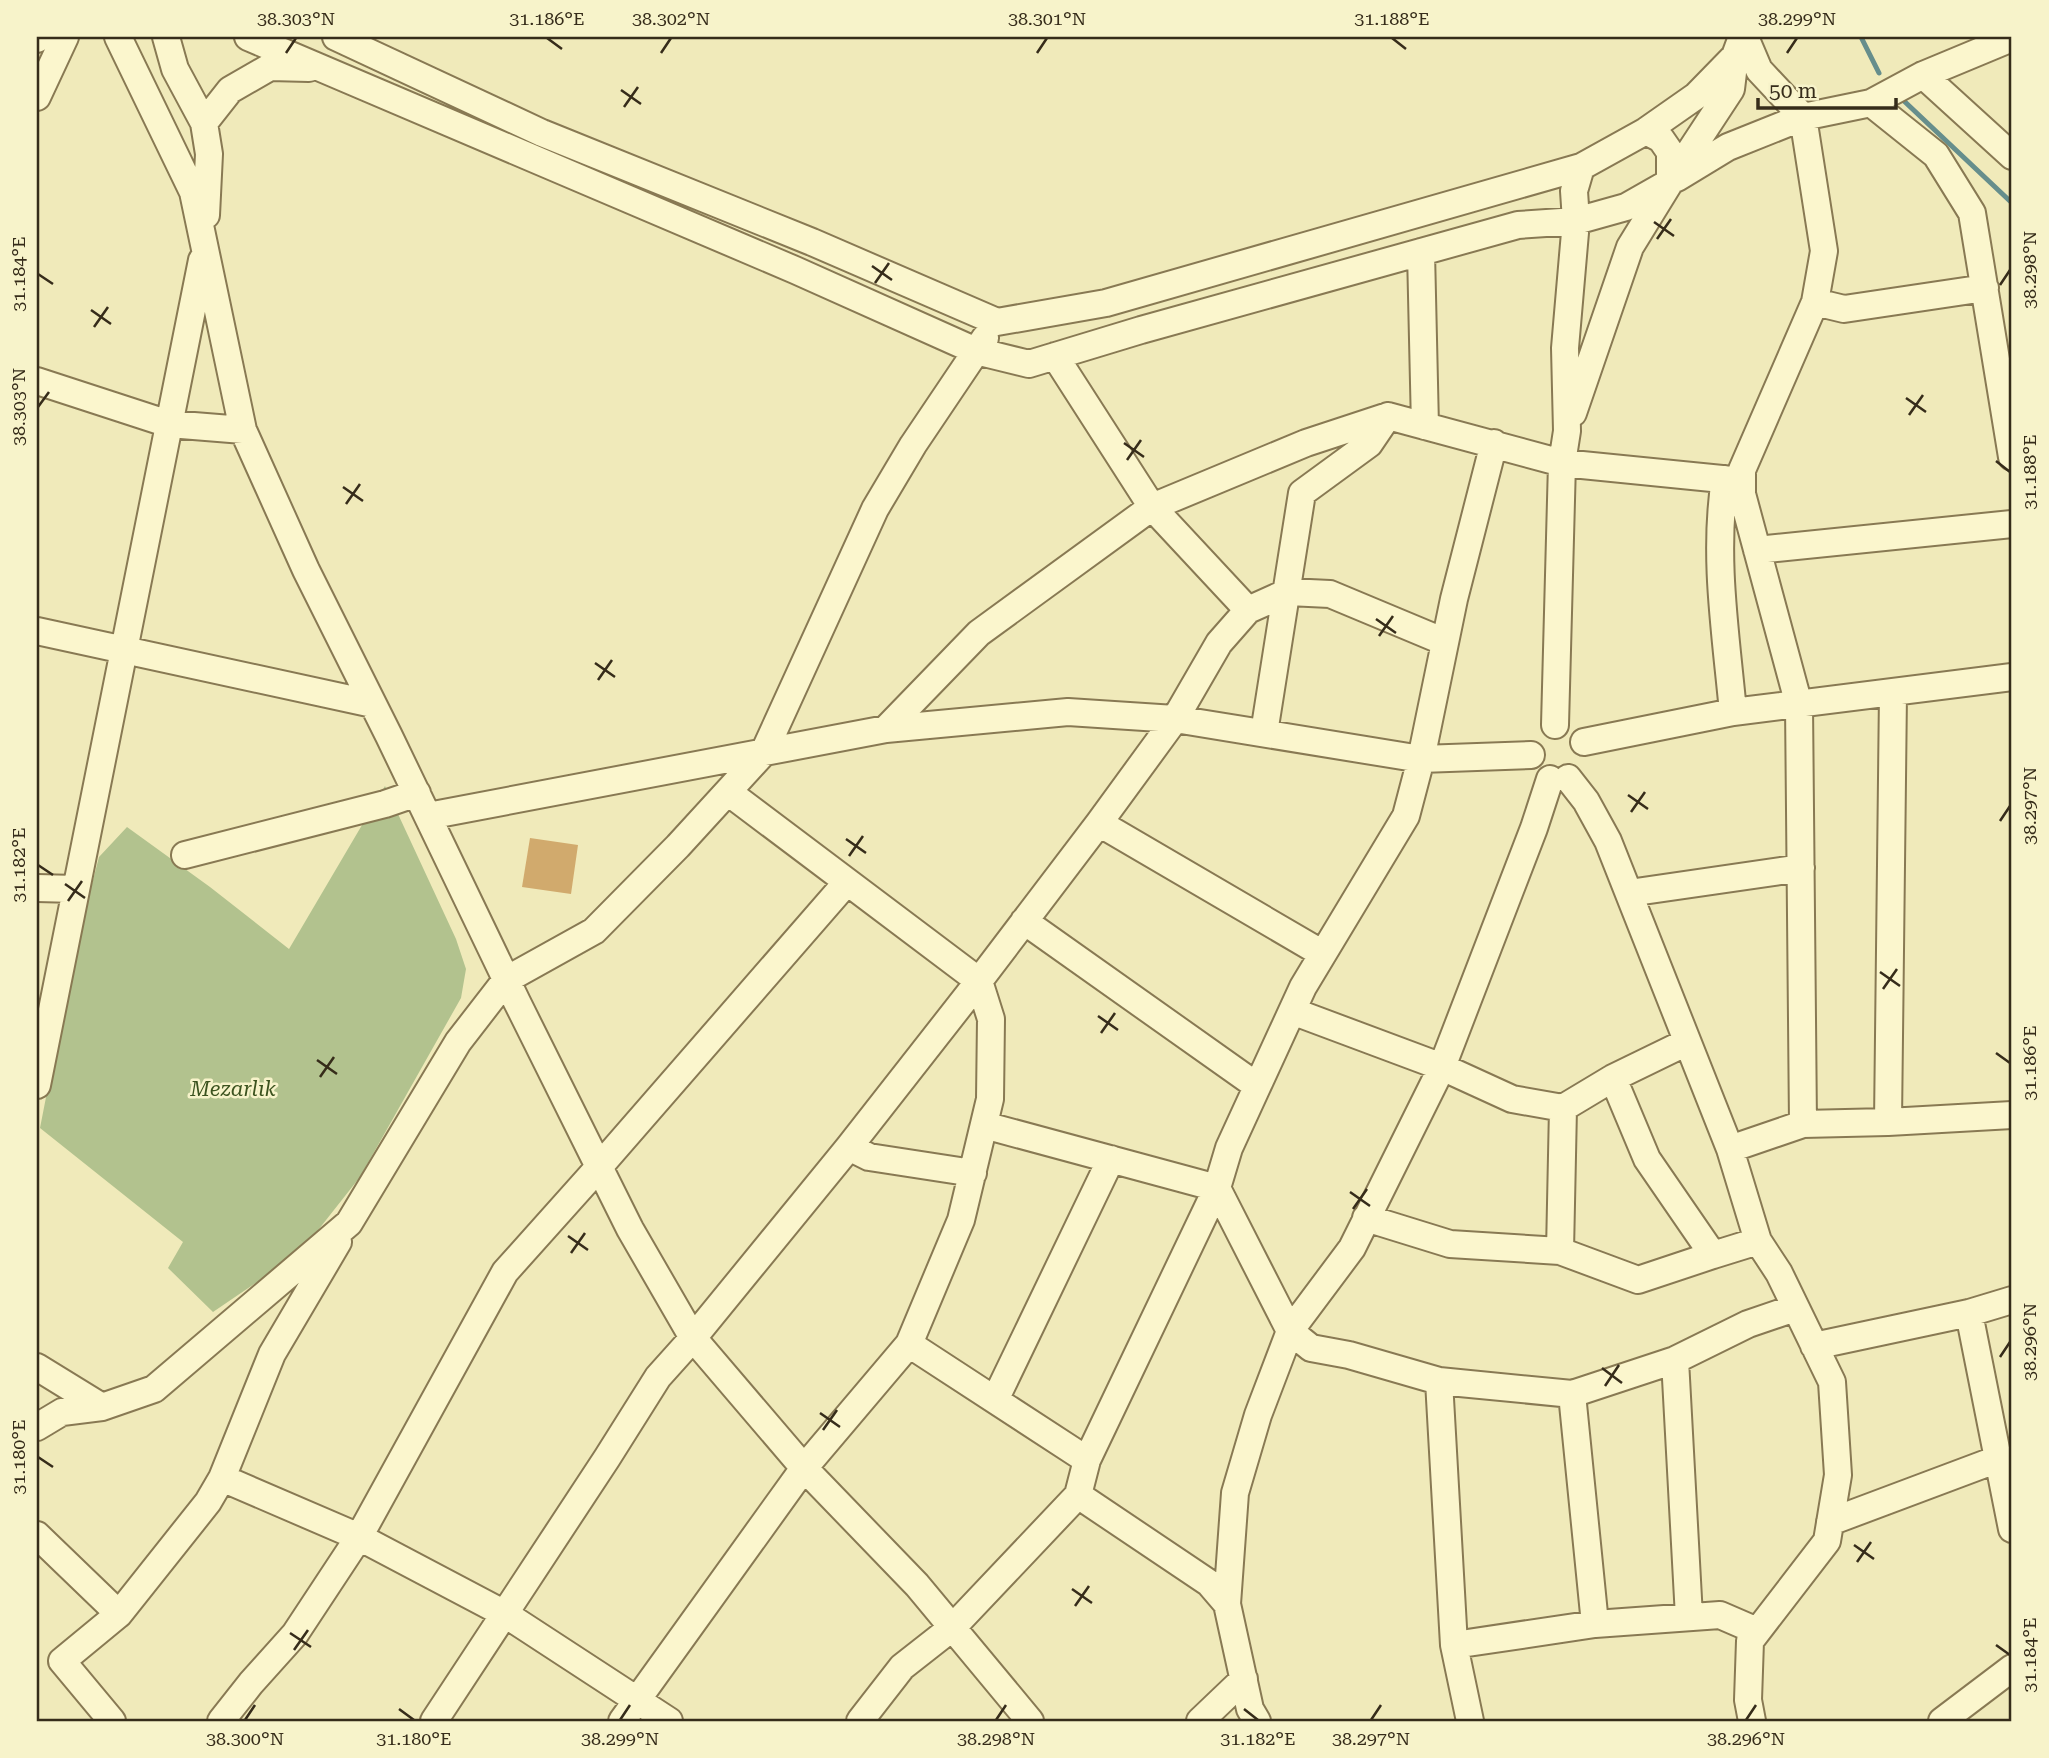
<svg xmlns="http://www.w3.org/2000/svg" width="2049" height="1758" font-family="'Roboto Serif',serif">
<rect width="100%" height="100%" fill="#f0eaba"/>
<path fill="#b2c28e" d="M 385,786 L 456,939 L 466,969 L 461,998 L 360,1177 L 300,1253 L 213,1312 L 168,1268 L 183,1242 L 40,1128 L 75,949 L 99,857 L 127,827 L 210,887 L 289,949 Z"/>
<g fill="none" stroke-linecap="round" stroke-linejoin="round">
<path stroke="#668e8c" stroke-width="5" d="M 1861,37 L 1879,73
M 1904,101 L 2012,203"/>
</g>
<path fill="#d1aa6d" d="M 530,838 L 578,845 L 571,894 L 522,887 Z"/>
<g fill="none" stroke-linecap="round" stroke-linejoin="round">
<g stroke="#887953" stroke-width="30">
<path id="minor" d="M 118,37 L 193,192 L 243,430 L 306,570 L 389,736 L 517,1002 L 630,1229 L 693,1338 L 804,1468 L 917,1585 L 1030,1721
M 166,37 L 175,69 L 204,123 L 209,154 L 206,215
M 248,37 L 795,270 L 976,351 L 1029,364 L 1141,330 L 1518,225 L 1576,221 L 1626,207 L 1670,182 L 1731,89 L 1735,56 L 1742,37
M 336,37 L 542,133 L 812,242 L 997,322 L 1106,303 L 1581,167 L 1646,131 L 1696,96 L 1735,56
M 1745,37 L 1759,70 L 1803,117 L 1824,251 L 1815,302 L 1742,470 L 1742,494 L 1799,705 L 1803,1124
M 37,39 L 38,37
M 1923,75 L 2012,156
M 37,97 L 65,37
M 1871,103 L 1936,155 L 1972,213 L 2012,457
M 204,123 L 230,90 L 270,67 L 309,68
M 1677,178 L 1728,147 L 1803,117 L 1871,103 L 1923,75 L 2012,38
M 1421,252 L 1425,426
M 1815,302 L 1844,309 L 1985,288
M 1055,356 L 1152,507 L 1248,610
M 37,381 L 169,424 L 243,430
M 1573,413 L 1630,247 L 1670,182 L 1670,152 L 1661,139 L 1646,131
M 1725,479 C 1713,557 1726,635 1733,712
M 1757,550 L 2012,524
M 37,631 L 373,704
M 1555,725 L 1562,463 L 1567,431 L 1565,348 L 1576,221 L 1574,191 L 1581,167
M 886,729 L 979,633 L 1152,507 L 1306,443 L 1388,416 L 1562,463 L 1742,481
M 1264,733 L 1302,493 L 1369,444 L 1388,416
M 1584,742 L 1733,712 L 2012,677
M 1568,778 L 1586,801 L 1608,841 L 1730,1149 L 1758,1241 L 1779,1273 L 1832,1382 L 1838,1475 L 1827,1541 L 1750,1641 L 1748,1700 L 1752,1721
M 428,816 L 886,729 L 1068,712 L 1175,719 L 1421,759 L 1531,755
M 1099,823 L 1323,954
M 185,855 L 385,804 L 417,793
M 37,888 L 76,889
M 1629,893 L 1801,868
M 1024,921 L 1257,1086
M 1292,1011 L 1442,1067 L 1512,1099 L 1563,1108 L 1613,1078 L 1687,1042
M 1613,1078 L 1647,1159 L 1713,1255 L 1758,1241
M 37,1085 L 202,260
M 1888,1122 L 1893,693
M 984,1125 L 1217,1188 L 1290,1331 L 1311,1348 L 1349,1355 L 1439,1381 L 1572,1394 L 1675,1360 L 1748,1324 L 1795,1308
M 849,1147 L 869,1157 L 973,1173
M 1730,1149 L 1803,1124 L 1888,1122 L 2012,1115
M 1366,1218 L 1450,1244 L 1560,1251 L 1638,1280 L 1713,1255
M 1560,1251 L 1563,1108
M 1969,1313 L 2012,1529
M 909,1344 L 1087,1460
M 1814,1346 L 1969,1313 L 2012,1300
M 1675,1360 L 1689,1617
M 37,1367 L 102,1407
M 1439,1381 L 1454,1645 L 1470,1721
M 1572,1394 L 1595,1624
M 995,1400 L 1111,1159
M 37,1427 L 62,1412 L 102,1407 L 154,1389 L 349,1223 L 458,1042 L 506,980 L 594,931 L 678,846 L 764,752 L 875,509 L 913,445 L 985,338
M 222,1478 L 359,1537 L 505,1614 L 669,1721
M 1078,1495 L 1209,1583 L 1227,1604
M 1830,1522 L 1998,1459
M 37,1535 L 119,1614
M 1454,1645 L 1595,1624 L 1720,1615 L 1757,1631
M 112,1721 L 62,1661 L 119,1614 L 208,1502 L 222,1478 L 272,1354 L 338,1242
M 221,1721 L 251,1683 L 295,1634 L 359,1537 L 505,1272 L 599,1167 L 847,882
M 434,1721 L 607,1458 L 658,1377 L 693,1338 L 849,1147 L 979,981 L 1099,823 L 1175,719 L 1219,643 L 1248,610 L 1288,592 L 1330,594 L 1445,642
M 622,1721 L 804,1468 L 909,1344 L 961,1220 L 990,1099 L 991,1019 L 979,981 L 728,792
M 860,1721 L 902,1667 L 953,1627 L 1078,1495 L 1087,1460 L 1217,1188 L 1229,1148 L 1303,987 L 1406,816 L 1421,759 L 1454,599 L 1494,443
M 1200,1721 L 1244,1679
M 1257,1721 L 1250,1709 L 1227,1604 L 1235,1493 L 1258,1415 L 1290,1331 L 1352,1248 L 1442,1067 L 1534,828 L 1550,779
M 1942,1721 L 2012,1668"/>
</g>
<use href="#minor" stroke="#fbf6cd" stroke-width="26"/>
</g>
<path fill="none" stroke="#362c1a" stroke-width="2.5" d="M 547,38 L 562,49M 1392,38 L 1406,49M 286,53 L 296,38M 661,53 L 671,38M 1037,53 L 1047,38M 1787,53 L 1797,38M 621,90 L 641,104M 624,107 L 638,87M 1654,222 L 1674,236M 1657,239 L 1671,219M 872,266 L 892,280M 38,274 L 53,284M 875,283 L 889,263M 2000,285 L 2010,270M 91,310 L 111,324M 94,327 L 108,307M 1906,398 L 1926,412M 38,407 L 49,392M 1909,415 L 1923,395M 1124,443 L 1144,457M 1127,460 L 1141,440M 1996,461 L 2010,472M 343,487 L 363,501M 346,504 L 360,484M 1376,619 L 1396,633M 1379,636 L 1393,616M 595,663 L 615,677M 598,680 L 612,660M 1628,795 L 1648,809M 1631,812 L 1645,792M 2000,821 L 2010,806M 846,839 L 866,853M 849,856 L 863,836M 38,865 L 53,875M 65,884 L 85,898M 68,901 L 82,881M 1880,972 L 1900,986M 1883,989 L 1897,969M 1098,1016 L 1118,1030M 1101,1033 L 1115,1013M 1996,1053 L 2010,1063M 317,1060 L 337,1074M 320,1077 L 334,1057M 1350,1192 L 1370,1206M 1353,1209 L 1367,1189M 568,1236 L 588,1250M 571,1253 L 585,1233M 2000,1357 L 2010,1342M 1602,1368 L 1622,1383M 1605,1386 L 1619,1365M 820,1413 L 840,1427M 823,1430 L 837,1410M 38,1457 L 53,1467M 1854,1545 L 1874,1559M 1857,1562 L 1871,1542M 1072,1589 L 1092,1603M 1075,1606 L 1089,1586M 290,1633 L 311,1647M 1996,1645 L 2010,1655M 294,1650 L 308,1630M 399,1709 L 414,1720M 1244,1709 L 1258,1720M 245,1720 L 255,1705M 620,1720 L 630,1705M 996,1720 L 1006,1705M 1371,1720 L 1381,1705M 1746,1720 L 1756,1705"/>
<g text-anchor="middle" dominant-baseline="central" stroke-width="5" stroke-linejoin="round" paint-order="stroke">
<g font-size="21" font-style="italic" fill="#3c531f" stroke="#f7f3ca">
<text x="233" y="1089">Mezarlık</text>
</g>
</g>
<rect width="2049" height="1758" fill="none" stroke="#f7f3ca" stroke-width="77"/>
<path d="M1758 98v10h138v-10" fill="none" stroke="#362c1a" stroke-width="3.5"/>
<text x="1769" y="98" font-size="21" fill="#362c1a" stroke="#f7f3ca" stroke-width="5" paint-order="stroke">50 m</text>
<rect x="38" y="38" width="1972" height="1682" fill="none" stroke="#362c1a" stroke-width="2.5"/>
<g font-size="18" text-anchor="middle" fill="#362c1a">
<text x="296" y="25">38.303°N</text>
<text x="547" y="25">31.186°E</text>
<text x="671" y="25">38.302°N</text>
<text x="1047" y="25">38.301°N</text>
<text x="1392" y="25">31.188°E</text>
<text x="1797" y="25">38.299°N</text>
<text transform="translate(2030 270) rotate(-90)" y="6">38.298°N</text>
<text transform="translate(19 274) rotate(-90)" y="6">31.184°E</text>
<text transform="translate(19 407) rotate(-90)" y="6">38.303°N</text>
<text transform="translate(2030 472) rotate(-90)" y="6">31.188°E</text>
<text transform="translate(2030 806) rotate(-90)" y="6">38.297°N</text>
<text transform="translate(19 865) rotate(-90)" y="6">31.182°E</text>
<text transform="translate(2030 1063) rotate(-90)" y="6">31.186°E</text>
<text transform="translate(2030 1342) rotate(-90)" y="6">38.296°N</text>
<text transform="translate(19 1457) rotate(-90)" y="6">31.180°E</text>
<text transform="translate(2030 1655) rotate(-90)" y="6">31.184°E</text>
<text x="245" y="1745">38.300°N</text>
<text x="414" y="1745">31.180°E</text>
<text x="620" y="1745">38.299°N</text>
<text x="996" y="1745">38.298°N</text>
<text x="1258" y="1745">31.182°E</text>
<text x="1371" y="1745">38.297°N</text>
<text x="1746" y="1745">38.296°N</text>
</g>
</svg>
